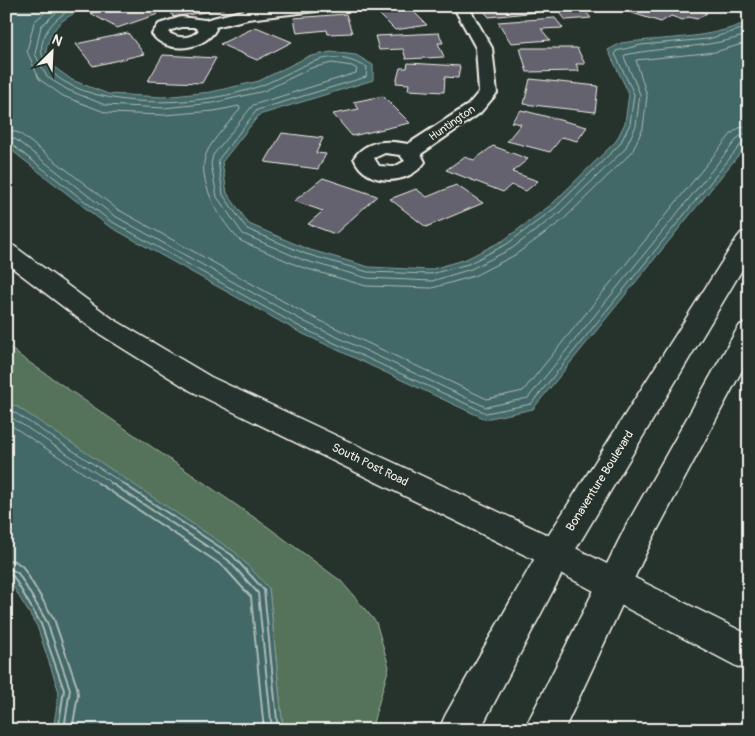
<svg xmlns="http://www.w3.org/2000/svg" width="755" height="736" font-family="Pangolin,sans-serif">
<rect width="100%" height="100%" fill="#26332d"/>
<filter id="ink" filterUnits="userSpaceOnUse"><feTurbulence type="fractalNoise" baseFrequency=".02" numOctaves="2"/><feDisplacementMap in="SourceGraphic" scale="10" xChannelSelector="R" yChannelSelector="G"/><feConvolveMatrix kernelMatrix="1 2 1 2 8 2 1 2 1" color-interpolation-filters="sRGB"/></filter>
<g filter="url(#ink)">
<path fill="#55735a" stroke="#a4b2a1" d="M 6,344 L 20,356 L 268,527 L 341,581 L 376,622 L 389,667 L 371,730 L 283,730 L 269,588 L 19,408 L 6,401 Z"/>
<path fill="#436867" stroke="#8a9f9b" d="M 6,6 L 90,6 C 65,17 53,23 46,50 L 54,67 L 72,80 L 108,94 L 163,97 L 211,92 L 259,81 L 307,57 L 331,52 L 356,55 L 373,65 L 373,80 L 259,115 L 222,162 L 227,193 L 249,224 L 307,249 L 369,267 L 429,270 L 466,259 L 504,240 L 552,204 L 616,141 L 625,123 L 629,94 L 608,50 L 621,43 C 664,37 709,40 749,21 L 749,142 L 533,409 L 485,419 L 299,332 L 107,225 L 6,146 Z
M 6,401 L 19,408 L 235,552 L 269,588 L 283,730 L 53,730 L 59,692 L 37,626 L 6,575 Z"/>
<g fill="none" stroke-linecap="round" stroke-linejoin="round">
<path stroke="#adbab4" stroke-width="1" d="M 52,6 L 34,22 L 27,51 L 39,79 L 63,96 L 107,113 L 164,115 L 214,111 L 239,106 L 240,109 C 230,122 214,137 207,152 C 194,177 221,224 241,241 L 301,267 L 366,286 L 432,288 L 474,276 L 515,255 L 563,220 L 632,152 L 643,128 L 647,96 L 636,60 L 715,52 L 749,42
M 64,6 L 41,26 L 35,54 L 47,77 L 68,90 L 105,105 L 163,108 L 213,103 L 264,91 L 311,68 L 332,63 L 352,66 L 357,69 L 356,73 L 253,105 L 213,155 L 211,164 L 217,197 L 243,234 L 303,260 L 367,278 L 432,281 L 471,269 L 511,249 L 559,213 L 625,149 L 636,126 L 640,94 L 624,57 L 625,55 C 666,46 709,49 749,34
M 77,6 C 61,14 46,25 42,44 C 39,60 51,73 63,81 C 112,111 208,105 260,86 C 282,78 301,64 323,59 C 339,55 353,61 367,67 L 366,77 L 257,110 L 218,160 L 223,195 L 247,229 L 306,254 L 368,272 L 431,274 L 468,264 L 507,244 L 555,208 L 620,144 L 630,124 L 634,94 L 615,54 L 616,51 L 641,45 L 708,39 L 749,27
M 6,129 L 19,133 L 117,209 L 308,315 L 487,399 L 523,391 L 732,133 L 739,128 L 749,126
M 6,137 L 15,139 L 113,215 L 305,322 L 486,407 L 528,398 L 738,138 L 743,134 L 749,133
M 6,143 L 11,144 L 109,220 L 302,328 L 486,413 L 531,404 L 743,142 L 749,140
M 6,407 L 124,484
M 6,414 L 113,484
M 6,422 L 100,484"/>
<path stroke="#adbab4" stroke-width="2" d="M 98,483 L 223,566 L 251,597 L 264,730
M 111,483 L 228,560 L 258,593 L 272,730
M 122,483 L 232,555 L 264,590 L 278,730
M 6,560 L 15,561 L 23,567 L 54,619 L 77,687 L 78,695 L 72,730
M 6,567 L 18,573 L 47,622 L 70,689 L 64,730
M 6,574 L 13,576 L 41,624 L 64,690 L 58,730"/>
</g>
<path fill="#64626e" stroke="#f4f1e8" d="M 112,6 L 142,6 L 158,14 L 117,28 L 90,13 Z
M 169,6 L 223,6 L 224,9 L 173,17 Z
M 408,6 L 427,25 L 395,30 L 376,11 Z
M 486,6 L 542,6 L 547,11 L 489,17 L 482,9 L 488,8 Z
M 554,6 L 605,6 L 609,10 L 586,12 L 591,18 L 566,20 Z
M 639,6 L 684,6 L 707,13 L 697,19 L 688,17 L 683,20 L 671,16 L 661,22 L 629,12 Z
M 346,14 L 352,33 L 328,34 L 327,30 L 297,33 L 294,18 Z
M 555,18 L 563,28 L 541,29 L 550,40 L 511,43 L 498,22 Z
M 256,27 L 292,42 L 257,60 L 220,44 Z
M 128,33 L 144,54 L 93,66 L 76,44 Z
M 439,33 L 443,43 L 438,43 L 444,57 L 406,59 L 403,49 L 379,50 L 375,36 Z
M 520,48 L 577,48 L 585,64 L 576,64 L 579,71 L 527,72 Z
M 163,55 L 216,58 L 202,83 L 148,81 Z
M 408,63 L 460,66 L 458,78 L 445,77 L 444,92 L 408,90 L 409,84 L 396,83 L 400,68 L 407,68 Z
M 530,79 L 598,86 L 595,112 L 524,104 Z
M 383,96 L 410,123 L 352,136 L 333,114 L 359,109 L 353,102 Z
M 521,110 L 587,127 L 577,141 L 562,137 L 550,152 L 507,141 L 521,124 L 511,122 Z
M 282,133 L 323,138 L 316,153 L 326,154 L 318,169 L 265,162 Z
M 493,146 L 528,159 L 512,172 L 538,181 L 526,191 L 511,185 L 503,192 L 446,170 L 464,157 L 474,160 Z
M 323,178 L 377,196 L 335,234 L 308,224 L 323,211 L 294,201 Z
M 456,185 L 483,203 L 426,227 L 390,199 L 416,189 L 427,197 Z"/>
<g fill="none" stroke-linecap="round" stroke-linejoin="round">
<g stroke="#f4f1e8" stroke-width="4">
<path id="minor" d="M 275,6 L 323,6 L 321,9 L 316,11 L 248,19 L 215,27 L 216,29 C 205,50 166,55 152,34 L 159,24 L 181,17 L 205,20 L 248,9 ZM 182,27 L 194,27 L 199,30 C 191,39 179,39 169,33 L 171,30 Z
M 453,6 L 468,6 L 492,48 L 497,93 L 480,113 L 421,154 L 425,162 C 409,186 365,187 354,158 C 366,139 389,140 408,144 L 468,105 L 479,92 L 476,48 ZM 385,153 L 400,155 L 405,161 L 394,167 L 379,166 L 374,158 Z"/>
</g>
<g stroke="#f4f1e8" stroke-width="3">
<path id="tertiary" d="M 6,244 L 14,246 L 113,319 L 211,377 L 567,544 L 749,635 L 749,671 L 736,666 L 543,564 L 191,391 L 95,331 L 6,263 Z"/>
</g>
<g stroke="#f4f1e8" stroke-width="3">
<path id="secondary" d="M 749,231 L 749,258 L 567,564 L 480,730 L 439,730 L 445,716 L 543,544 L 737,238 L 741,233 Z
M 749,322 L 749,357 L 652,540 L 564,730 L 524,730 L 626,526 L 736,331 L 740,325 Z"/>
</g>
<use href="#minor" fill="#26332d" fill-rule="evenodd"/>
<use href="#tertiary" fill="#26332d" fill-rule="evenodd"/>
<use href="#secondary" fill="#26332d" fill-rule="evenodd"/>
</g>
</g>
<g text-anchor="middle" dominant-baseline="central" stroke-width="4" stroke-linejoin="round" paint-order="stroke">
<g font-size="11" fill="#f4f1e8" stroke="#26332d">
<text transform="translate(452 123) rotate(-35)">Huntington</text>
</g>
<g font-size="12" fill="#f4f1e8" stroke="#26332d">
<text transform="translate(370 465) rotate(26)">South Post Road</text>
<text transform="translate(600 481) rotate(-58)">Bonaventure Boulevard</text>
</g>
</g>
<rect width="755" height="736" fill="none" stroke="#26332d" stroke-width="25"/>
<rect x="12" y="12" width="730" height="711" fill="none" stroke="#f4f1e8" stroke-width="2" filter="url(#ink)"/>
<g transform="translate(52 52) rotate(24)" stroke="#26332d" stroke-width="4" paint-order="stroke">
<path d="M0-4L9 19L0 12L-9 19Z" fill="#f4f1e8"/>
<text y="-8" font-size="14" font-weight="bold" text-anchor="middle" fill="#f4f1e8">N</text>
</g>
</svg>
